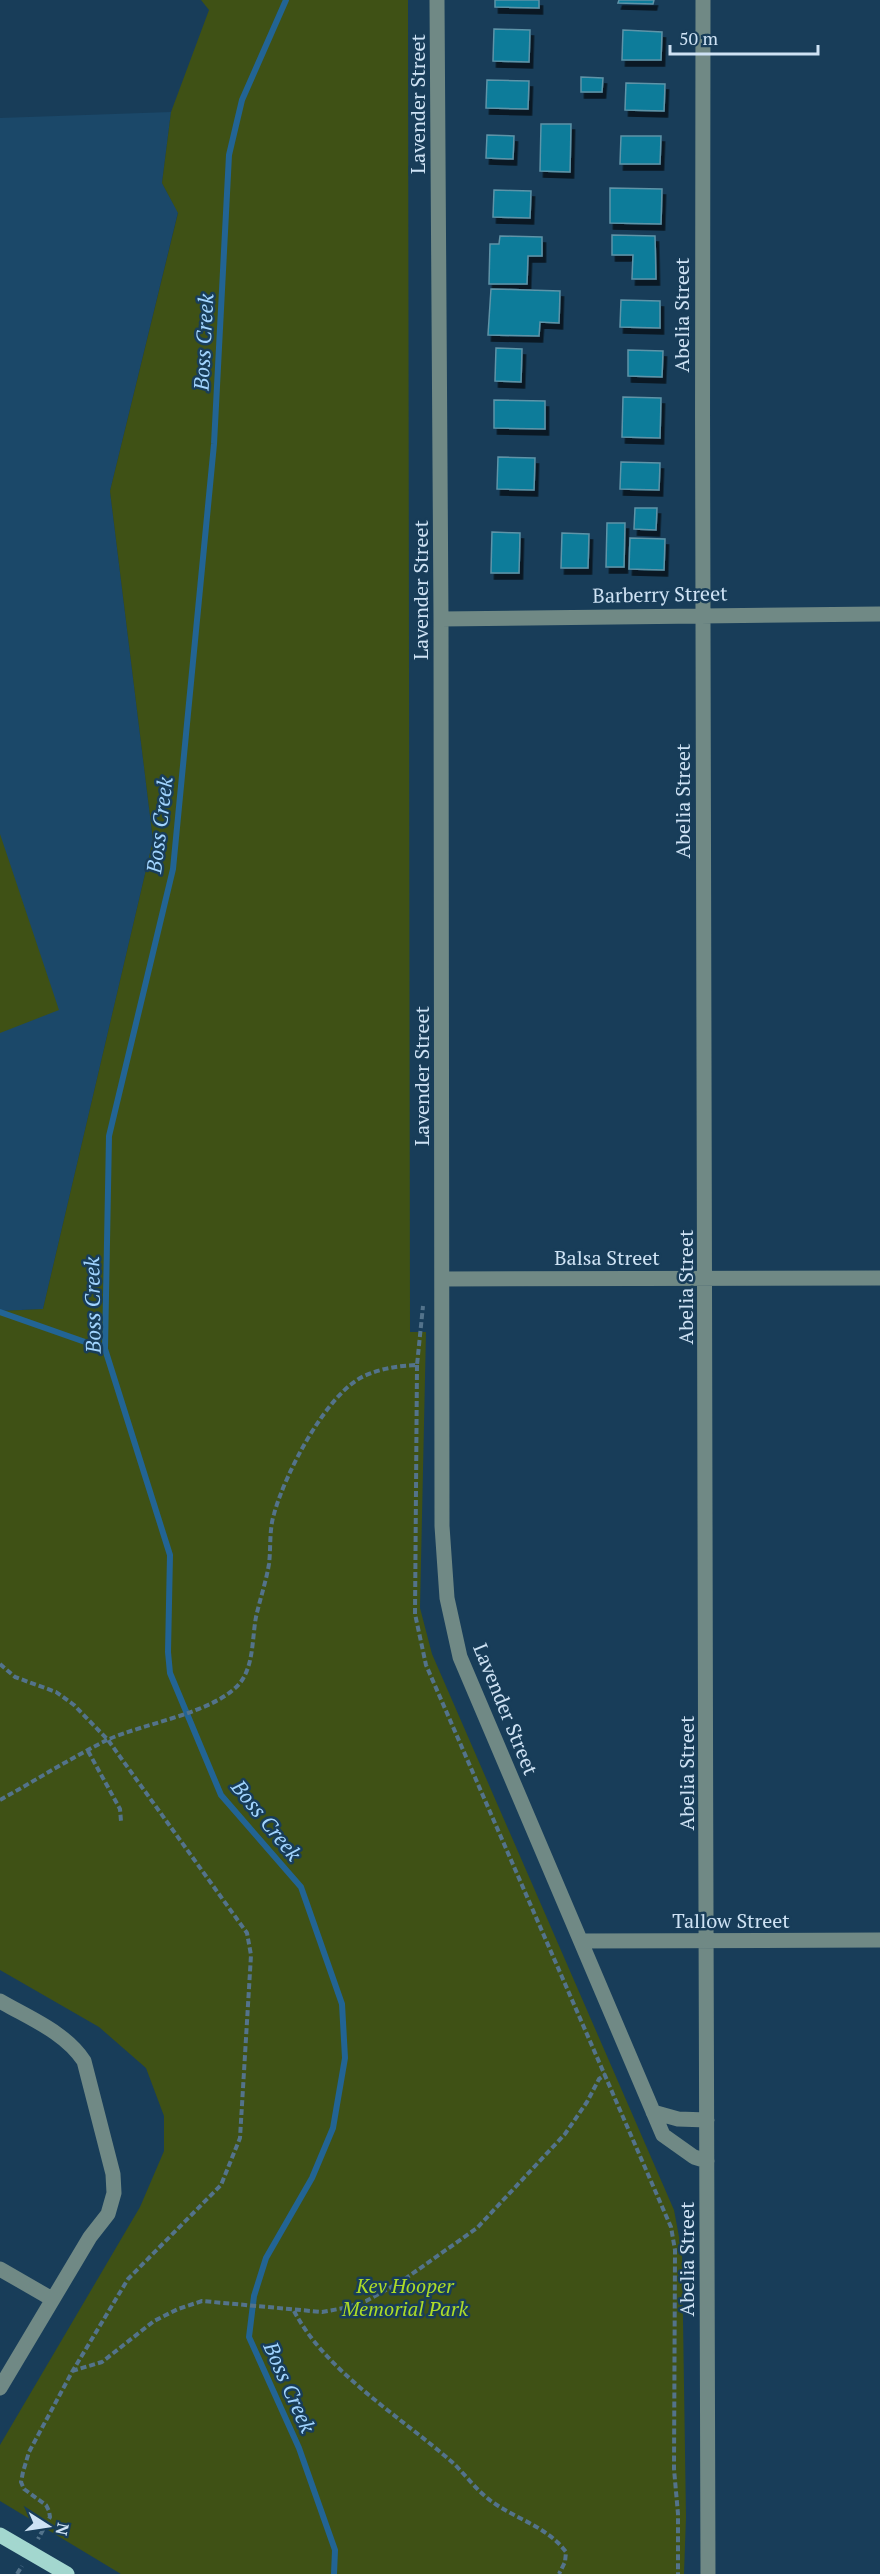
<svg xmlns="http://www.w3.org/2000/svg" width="880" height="2574" font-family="'PT Serif',serif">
<defs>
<filter id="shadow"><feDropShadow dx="3.5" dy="6" stdDeviation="0" flood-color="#0009"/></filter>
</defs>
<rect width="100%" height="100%" fill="#183d59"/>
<path fill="#1b4869" d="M 171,112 L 162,183 L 178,212 L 110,491 L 153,840 L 43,1309 L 0,1311 L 0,118 Z"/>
<path fill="#3f5115" d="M 201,0 L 408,0 L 410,1332 L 426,1332 L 420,1608 L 432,1654 L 674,2210 L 682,2253 L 686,2517 L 684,2574 L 121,2574 L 0,2501 L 0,2445 L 140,2207 L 164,2151 L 164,2116 L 146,2068 L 99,2027 L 0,1970 L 0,1311 L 43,1309 L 153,840 L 110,491 L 178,213 L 162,183 L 171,112 L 209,10 Z
M 0,834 L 59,1010 L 0,1033 Z"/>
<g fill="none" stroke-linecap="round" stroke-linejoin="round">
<path stroke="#226494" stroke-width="6" d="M 286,0 L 242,100 L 229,155 L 214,444 L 173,869 L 109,1136 L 105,1349 L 170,1555 L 168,1652 L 170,1673 L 221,1795 L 301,1887 L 342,2004 L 345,2058 L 333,2128 L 312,2178 L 266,2258 L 254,2296 L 249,2337 L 299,2448 L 335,2550 L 334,2574
M 0,1312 L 105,1349"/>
</g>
<path fill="#087b9a" stroke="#5e94a8" stroke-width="1.5" filter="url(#shadow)" d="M 495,0 L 539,0 L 539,8 L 495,7 Z
M 619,0 L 654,0 L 653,4 L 618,3 Z
M 494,29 L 530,30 L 529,62 L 493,61 Z
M 623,30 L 662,32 L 661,60 L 622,60 Z
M 581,77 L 603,78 L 602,92 L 581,92 Z
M 487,80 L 529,81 L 528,109 L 486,108 Z
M 626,83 L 665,84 L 664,111 L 625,110 Z
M 541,124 L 571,124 L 570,172 L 540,171 Z
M 487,135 L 514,136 L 513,159 L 486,158 Z
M 621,136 L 661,136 L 660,164 L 620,164 Z
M 610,188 L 662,189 L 661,224 L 610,223 Z
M 494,190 L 531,191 L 530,218 L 493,217 Z
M 612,235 L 655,236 L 656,279 L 632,279 L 633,255 L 612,255 Z
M 500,236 L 542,237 L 542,256 L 528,256 L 527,284 L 489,284 L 490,244 L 499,244 Z
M 491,289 L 560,291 L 559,323 L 540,322 L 539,336 L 488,335 Z
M 621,300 L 660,301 L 660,328 L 620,327 Z
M 496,348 L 522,349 L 521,382 L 495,381 Z
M 628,350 L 663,351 L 662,377 L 628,376 Z
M 623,397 L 661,398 L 660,438 L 622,437 Z
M 494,400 L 545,401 L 545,429 L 494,428 Z
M 498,457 L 535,458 L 534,490 L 497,489 Z
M 621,462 L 660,463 L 659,490 L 620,489 Z
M 635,508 L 657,508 L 656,530 L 634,529 Z
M 607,523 L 625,523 L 624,567 L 606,567 Z
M 492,532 L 520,533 L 519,573 L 491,573 Z
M 562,533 L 589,534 L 588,568 L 561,568 Z
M 630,538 L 665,539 L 664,570 L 629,569 Z"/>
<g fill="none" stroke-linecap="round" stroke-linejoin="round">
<path stroke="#53738b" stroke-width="4" stroke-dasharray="6 3" stroke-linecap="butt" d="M 417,1365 L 415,1614 L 426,1665 L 671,2227 L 675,2250 L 674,2469 L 678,2514 L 678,2574
M 0,1664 L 15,1677 L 56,1692 L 74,1705 L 108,1740 L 247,1933 L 251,1955 L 240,2138 L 221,2185 L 128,2279 L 72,2372 L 29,2452 L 23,2472 L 21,2482 L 24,2489 L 46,2505 L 49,2511 L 50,2517 L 38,2539
M 88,1751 L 120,1809 L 121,1821
M 0,1800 C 36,1780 71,1758 107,1740 C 144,1723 215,1713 240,1683 C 254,1665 252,1638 256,1617 C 260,1599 266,1582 269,1564 C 271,1548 269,1530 274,1514 C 285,1474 326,1394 364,1376 C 382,1368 398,1366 417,1365 L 423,1306
M 294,2311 C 326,2372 401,2417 452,2462 C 465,2474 476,2490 491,2501 C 515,2519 547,2526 566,2552 L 565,2562 L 559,2574
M 72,2371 L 102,2362 L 154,2321 L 178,2309 L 202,2301 L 322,2312 L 344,2308 L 366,2301 L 402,2281 L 477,2228 L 565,2134 L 587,2102 L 599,2079 L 606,2074
M 17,2574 L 22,2566"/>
<path stroke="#708985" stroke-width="15" d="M 437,0 L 441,619 L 442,1526 L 447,1598 L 460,1657 L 663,2135 L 694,2157 L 707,2161
M 703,0 C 701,858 706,1716 708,2574
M 441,619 L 880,614
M 443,1279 L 880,1278
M 581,1941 L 880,1940
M 0,2001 C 29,2018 65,2032 84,2061 L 113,2174 L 114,2193 L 108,2214 L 90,2237 L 0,2388
M 653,2112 L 678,2119 L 707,2120
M 0,2269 L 52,2299"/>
<path stroke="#a3d7cf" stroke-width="15" d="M 0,2535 L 67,2574"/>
</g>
<g text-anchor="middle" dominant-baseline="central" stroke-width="5" stroke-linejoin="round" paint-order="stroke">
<g font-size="20" fill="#cee2f4" stroke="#183d59">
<text transform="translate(417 104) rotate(-90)">Lavender Street</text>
<text transform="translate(681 315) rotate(-90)">Abelia Street</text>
<text transform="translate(420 590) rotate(-90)">Lavender Street</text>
<text transform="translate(660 594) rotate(-1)">Barberry Street</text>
<text transform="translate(682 801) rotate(-90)">Abelia Street</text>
<text transform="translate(421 1076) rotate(-90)">Lavender Street</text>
<text x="607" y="1257">Balsa Street</text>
<text transform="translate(685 1287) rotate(-90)">Abelia Street</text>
<text transform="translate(506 1709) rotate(68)">Lavender Street</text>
<text transform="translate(686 1773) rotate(-90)">Abelia Street</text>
<text x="731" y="1920">Tallow Street</text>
<text transform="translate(686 2259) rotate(-90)">Abelia Street</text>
</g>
<g font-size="20" font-style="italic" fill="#aedc27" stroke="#183d59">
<text x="405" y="2285">Kev Hooper<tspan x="405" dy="23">Memorial Park</tspan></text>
</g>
<g font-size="21" font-style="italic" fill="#a1d4fe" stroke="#183d59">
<text transform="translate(203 342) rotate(-87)">Boss Creek</text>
<text transform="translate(159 825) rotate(-83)">Boss Creek</text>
<text transform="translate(92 1305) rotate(-91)">Boss Creek</text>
<text transform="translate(267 1820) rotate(51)">Boss Creek</text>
<text transform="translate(290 2387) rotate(66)">Boss Creek</text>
</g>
</g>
<g transform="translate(48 2526) rotate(102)" stroke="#183d59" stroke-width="4.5" paint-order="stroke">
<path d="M0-4.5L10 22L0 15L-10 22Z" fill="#cee2f4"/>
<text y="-9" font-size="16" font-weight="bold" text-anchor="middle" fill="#cee2f4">N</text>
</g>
<path d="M670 45v9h148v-9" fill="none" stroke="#cee2f4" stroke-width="3"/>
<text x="679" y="45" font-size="18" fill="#cee2f4" stroke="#183d59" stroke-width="4.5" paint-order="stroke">50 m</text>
</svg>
